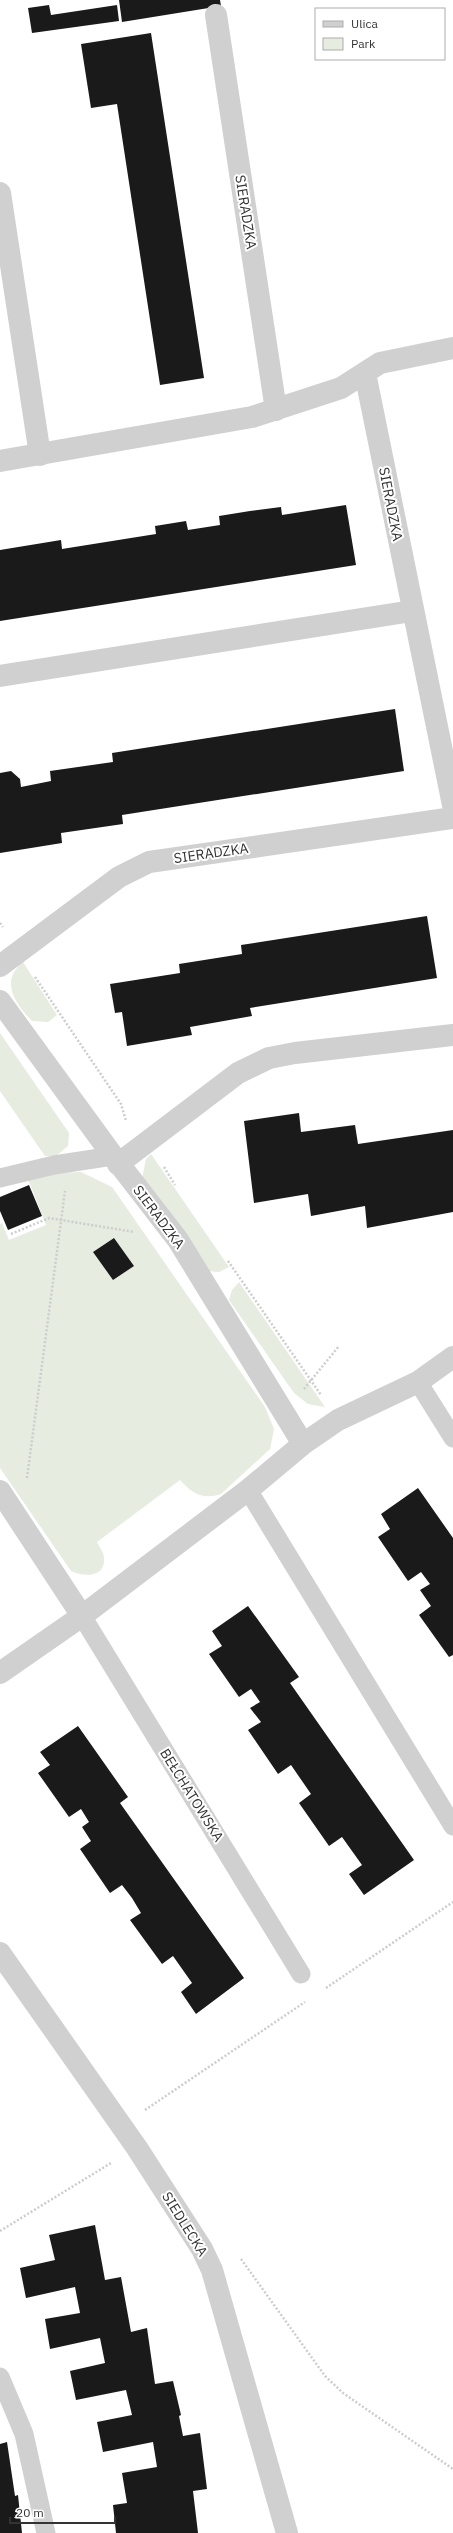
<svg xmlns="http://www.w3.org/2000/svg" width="453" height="2533" font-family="'IBM Plex Sans',sans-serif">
<rect width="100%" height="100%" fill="#fff"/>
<path fill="#e6ecdf" d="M 23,962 L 57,1015 L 48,1022 L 32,1021 C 14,1002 0,981 23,962 Z
M 0,1033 L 69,1133 L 68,1146 L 56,1156 L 45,1156 L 0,1091 Z
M 151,1154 L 229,1267 L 219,1272 L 207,1271 L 142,1179 L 146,1159 Z
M 81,1172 L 112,1187 L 265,1407 L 274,1429 L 270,1449 L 221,1494 C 202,1500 192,1493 180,1480 L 97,1542 C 99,1547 104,1552 104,1559 C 105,1578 83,1577 71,1571 L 0,1468 L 0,1224 L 2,1223 L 9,1240 L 46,1225 L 28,1179 L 57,1173 Z
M 239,1282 L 325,1407 L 308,1404 L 294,1393 L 229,1300 L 232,1290 Z"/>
<path fill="#1a1a1a" d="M 119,0 L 220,0 L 221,6 L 122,22 Z
M 49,5 L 51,15 L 117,5 L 119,21 L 32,33 L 28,8 Z
M 151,33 L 204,378 L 160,385 L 117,104 L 91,108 L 81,44 Z
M 346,505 L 356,565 L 0,621 L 0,550 L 61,540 L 62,549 L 156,534 L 155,526 L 186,521 L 188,530 L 220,525 L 219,516 L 250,511 L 281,507 L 282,515 Z
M 395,709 L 404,771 L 122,815 L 123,824 L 61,833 L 62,843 L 0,853 L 0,773 L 11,771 L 20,779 L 21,787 L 51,781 L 50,771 L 113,762 L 112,753 Z
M 427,916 L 437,978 L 250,1008 L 252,1016 L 190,1027 L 192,1035 L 127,1046 L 122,1012 L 115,1013 L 110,984 L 180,973 L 179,964 L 242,954 L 241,945 Z
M 299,1113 L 301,1132 L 355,1125 L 358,1144 L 453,1130 L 453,1212 L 367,1228 L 365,1206 L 311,1216 L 308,1194 L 254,1203 L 244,1121 Z
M 29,1185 L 42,1216 L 8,1230 L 0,1211 L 0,1197 Z
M 114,1238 L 134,1266 L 113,1280 L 93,1252 Z
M 418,1488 L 453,1538 L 453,1655 L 449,1657 L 419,1615 L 431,1606 L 420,1590 L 430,1584 L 421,1572 L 408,1581 L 378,1537 L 390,1529 L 381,1514 Z
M 248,1606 L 299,1677 L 290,1683 L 414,1860 L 364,1895 L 349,1874 L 362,1865 L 342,1837 L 329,1846 L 299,1803 L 311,1794 L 291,1765 L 278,1774 L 248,1730 L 261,1722 L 250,1708 L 260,1702 L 251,1689 L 239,1697 L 209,1654 L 222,1646 L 212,1631 Z
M 78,1726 L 128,1797 L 120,1803 L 244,1978 L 196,2014 L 181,1992 L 192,1983 L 173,1956 L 162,1964 L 130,1920 L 141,1913 L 132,1898 L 122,1885 L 110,1893 L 80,1849 L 91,1841 L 82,1827 L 89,1822 L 81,1809 L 69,1817 L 38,1773 L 50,1765 L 40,1752 Z
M 95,2225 L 105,2280 L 121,2277 L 131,2332 L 147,2328 L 155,2384 L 173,2381 L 181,2415 L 179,2416 L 183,2436 L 200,2433 L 207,2489 L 193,2491 L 198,2533 L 116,2533 L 113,2505 L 127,2503 L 122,2473 L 157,2467 L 153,2442 L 103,2452 L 97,2422 L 132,2415 L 126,2390 L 76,2400 L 70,2371 L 105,2363 L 100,2338 L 50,2349 L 45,2319 L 80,2313 L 75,2287 L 26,2298 L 20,2268 L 55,2260 L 49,2235 Z
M 7,2442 L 15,2496 L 18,2495 L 22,2533 L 0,2533 L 0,2444 Z"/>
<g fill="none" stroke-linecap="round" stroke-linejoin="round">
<path stroke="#cdcdcd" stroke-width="2.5" stroke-dasharray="2 2" stroke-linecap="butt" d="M 0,923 L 3,927
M 35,977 L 121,1104 L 126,1121
M 164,1167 L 175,1185
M 11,1234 L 49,1218 L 134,1232
M 228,1261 L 321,1395
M 304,1389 L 339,1346
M 27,1478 L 65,1191
M 326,1988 L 453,1902
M 145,2110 L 305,2002
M 0,2231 L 111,2163
M 241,2259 L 325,2376 L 343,2393 L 453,2469"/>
<path stroke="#d0d0d0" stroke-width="19" d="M 0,1178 L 54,1165 L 113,1156
M 418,1382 L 453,1438
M 248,1490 L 453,1826
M 82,1616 L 301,1974
M 0,2377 L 24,2434 L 46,2533"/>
<path stroke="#d0d0d0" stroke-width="22" d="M 216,15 L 276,410
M 0,193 L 40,455
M 365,373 L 453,805
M 0,461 L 252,417 L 341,388 L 380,363 L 453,348
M 0,676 L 412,611
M 0,966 L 119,877 L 149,862 L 453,818
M 0,1001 L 113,1156 L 178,1240 L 303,1444
M 118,1164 L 238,1073 L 269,1058 L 295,1053 L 453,1035
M 0,1491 L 82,1616
M 0,1673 L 82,1616 L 248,1490 L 303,1444 L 338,1420 L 418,1382 L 453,1357
M 0,1953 L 137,2148 L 202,2249 L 212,2270 L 287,2533"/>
</g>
<g text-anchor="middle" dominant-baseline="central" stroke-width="4" stroke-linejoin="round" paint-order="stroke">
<g font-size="14" fill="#333" stroke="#fff">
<text transform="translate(246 212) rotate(81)">SIERADZKA</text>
<text transform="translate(391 504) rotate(79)">SIERADZKA</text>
<text transform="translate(211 853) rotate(-8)">SIERADZKA</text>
<text transform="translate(159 1217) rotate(53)">SIERADZKA</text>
<text transform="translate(192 1795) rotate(58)">BEŁCHATOWSKA</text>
<text transform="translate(185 2224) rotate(58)">SIEDLECKA</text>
</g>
</g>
<rect x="315" y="8" width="130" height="52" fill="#ffffff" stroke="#adadad"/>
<rect x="323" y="21" width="20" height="6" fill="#d0d0d0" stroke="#adadad"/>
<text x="351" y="28" font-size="12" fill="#333333">Ulica</text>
<rect x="323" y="38" width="20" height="12" fill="#e6ecdf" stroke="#adadad"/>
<text x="351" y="48" font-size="12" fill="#333333">Park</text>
<path d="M10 2517v6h105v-6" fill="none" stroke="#333333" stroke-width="2"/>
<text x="16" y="2517" font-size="12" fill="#333333" stroke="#ffffff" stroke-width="3" paint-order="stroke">20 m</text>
</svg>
